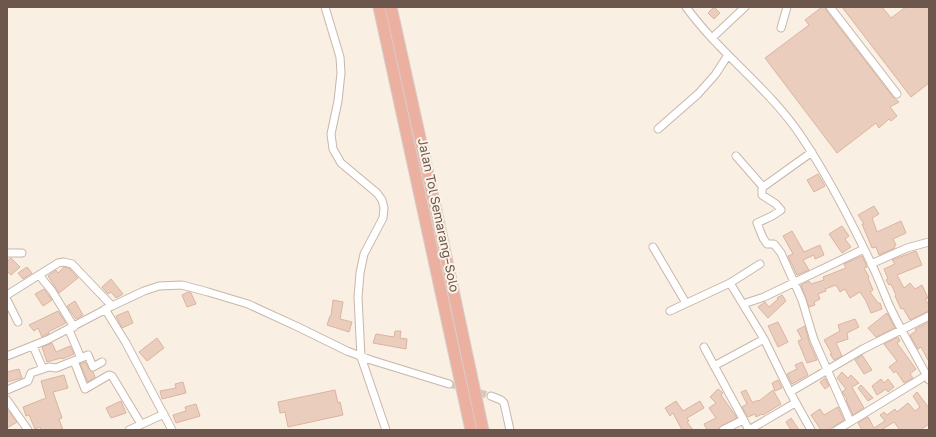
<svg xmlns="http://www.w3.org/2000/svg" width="936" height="437" font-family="'Golos Text',sans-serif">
<rect width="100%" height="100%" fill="#f9efe2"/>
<path fill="#ebcdbd" stroke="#dbb4a0" d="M 714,7 L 720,13 L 714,19 L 708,13 Z
M 822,7 L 825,7 L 826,10 L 893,97 L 899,102 L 890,107 L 897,116 L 891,121 L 889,119 L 879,128 L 876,123 L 837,153 L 765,58 L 809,25 L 805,20 Z
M 842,7 L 882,7 L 891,18 L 906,7 L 929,7 L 929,83 L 911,97 Z
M 818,174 L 825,186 L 814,192 L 807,180 Z
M 874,206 L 879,214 L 872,218 L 877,232 L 901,221 L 906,233 L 893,239 L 896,245 L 894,246 L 895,248 L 879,255 L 876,247 L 872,248 L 862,224 L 864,224 L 858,215 Z
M 842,226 L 849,236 L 845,239 L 851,247 L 842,253 L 829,234 Z
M 792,231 L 804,252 L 820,245 L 824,255 L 815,259 L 814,255 L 803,260 L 809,270 L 797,275 L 788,256 L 793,254 L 783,236 Z
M 916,251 L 922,265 L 897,275 L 904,288 L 910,283 L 915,289 L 922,285 L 928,298 L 925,299 L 929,305 L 929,311 L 910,320 L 903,308 L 901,309 L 895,296 L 896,295 L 891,284 L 889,285 L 886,280 L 888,279 L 884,269 L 895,264 L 892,260 Z
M 862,256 L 867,267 L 864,268 L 869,277 L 868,278 L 873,290 L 870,292 L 878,303 L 880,303 L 882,309 L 871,313 L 866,301 L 860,292 L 850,298 L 845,289 L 840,292 L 836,285 L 825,289 L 826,291 L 818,294 L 820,299 L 814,302 L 815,305 L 809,307 L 801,285 L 809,281 L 811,284 L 824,280 L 823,277 L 846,268 L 844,264 Z
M 11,258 L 20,267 L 11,275 L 7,271 L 7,261 Z
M 27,267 L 32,273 L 23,279 L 18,273 Z
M 64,267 L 69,268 L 78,278 L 59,293 L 48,276 L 56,270 L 58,273 Z
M 111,279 L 123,294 L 116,298 L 111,292 L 108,294 L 102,287 Z
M 44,289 L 52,300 L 43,306 L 35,294 Z
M 188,292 L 191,293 L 196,304 L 187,307 L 182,295 Z
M 782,295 L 786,301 L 768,318 L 758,307 L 765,302 L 769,307 L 778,299 L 777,298 Z
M 333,300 L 343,302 L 340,319 L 352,322 L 349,332 L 327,325 L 330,316 L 331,316 Z
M 75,301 L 83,315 L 76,319 L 67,306 Z
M 58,311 L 66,323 L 48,332 L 49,334 L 45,335 L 42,337 L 38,328 L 34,331 L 29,325 Z
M 128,311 L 133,323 L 122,328 L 116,316 Z
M 887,313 L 895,328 L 876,337 L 868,328 Z
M 855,319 L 859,327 L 847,333 L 848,339 L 836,343 L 842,356 L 834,360 L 830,354 L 832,354 L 824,340 L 840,331 L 838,325 Z
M 778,322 L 788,342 L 778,347 L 768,326 Z
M 929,322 L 929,362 L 921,347 L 918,349 L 910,335 L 916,331 L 915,329 Z
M 805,326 L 809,342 L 817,360 L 807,363 L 798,341 L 802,339 L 797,330 Z
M 395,331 L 401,331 L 400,338 L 407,339 L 406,349 L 373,343 L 376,334 L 394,337 Z
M 898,337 L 900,341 L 897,343 L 916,369 L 910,374 L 913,378 L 904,383 L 896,371 L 894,373 L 889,367 L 897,361 L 884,344 Z
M 157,338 L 164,348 L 147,361 L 139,352 Z
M 52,343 L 56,352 L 70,346 L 74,354 L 62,359 L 61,358 L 47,362 L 42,347 Z
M 862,355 L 872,370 L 864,374 L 855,360 Z
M 85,362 L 89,369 L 93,372 L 95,377 L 88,382 L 80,364 Z
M 802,362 L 808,375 L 792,384 L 787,374 L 797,369 L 795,365 Z
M 19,369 L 22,378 L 7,382 L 7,372 Z
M 842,372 L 848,378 L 851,375 L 859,383 L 852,387 L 864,408 L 853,415 L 846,400 L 847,399 L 842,392 L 846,389 L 837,378 Z
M 64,375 L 68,388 L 53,392 L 62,418 L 59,419 L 63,430 L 41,430 L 40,427 L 35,429 L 29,415 L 26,416 L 23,407 L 46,398 L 41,381 Z
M 825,378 L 829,386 L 825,389 L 820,382 Z
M 881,379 L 884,383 L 888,379 L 894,387 L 888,392 L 886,389 L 877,395 L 872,386 Z
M 778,380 L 782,388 L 775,391 L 772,383 Z
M 183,382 L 186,393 L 162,399 L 160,391 L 176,388 L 175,384 Z
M 861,385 L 873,398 L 868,401 L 858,388 Z
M 718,389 L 723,393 L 721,395 L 737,418 L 721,426 L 718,430 L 707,430 L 704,424 L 716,418 L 709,408 L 716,403 L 710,397 Z
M 335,390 L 338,403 L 340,402 L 343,415 L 288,427 L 285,412 L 280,413 L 278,402 Z
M 746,390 L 752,402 L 754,402 L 758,400 L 759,401 L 773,390 L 781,404 L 763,415 L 762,414 L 756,417 L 755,414 L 748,417 L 742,407 L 747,404 L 741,392 Z
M 917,392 L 929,408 L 929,424 L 920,430 L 900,430 L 894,422 L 881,430 L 862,430 L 858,423 L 868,417 L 874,428 L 885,421 L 880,415 L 884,412 L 887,415 L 895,409 L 897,412 L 908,403 L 915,411 L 920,407 L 913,396 Z
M 121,401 L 126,413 L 111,418 L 106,408 Z
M 676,401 L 683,411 L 700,401 L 704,408 L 687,418 L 689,421 L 687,422 L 693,430 L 682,430 L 673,413 L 670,416 L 665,408 Z
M 196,404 L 200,416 L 176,423 L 173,415 L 186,411 L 185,407 Z
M 838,407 L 844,420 L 828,430 L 821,430 L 811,415 L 820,409 L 824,415 Z
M 9,411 L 17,422 L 7,428 L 7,412 Z
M 791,418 L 799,430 L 791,430 L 786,422 Z"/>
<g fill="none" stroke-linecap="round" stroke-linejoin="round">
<path stroke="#d6c9bc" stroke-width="7" stroke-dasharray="7 3.5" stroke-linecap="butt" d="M 449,384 L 491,396"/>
<g stroke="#c8b6ab" stroke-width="9">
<path id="minor" d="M 325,7 L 340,57 L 341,73 L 338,101 L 331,134 L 333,149 L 341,163 L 377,193 L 382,200 L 384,208 L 383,218 L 364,254 L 360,273 L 358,297 L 361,357 L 386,430
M 686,7 C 720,54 769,88 801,136 C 828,176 850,219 871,263 C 878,277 883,291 889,305 C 901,331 916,355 929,380
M 830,7 L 897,94
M 781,28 L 787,7
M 712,38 L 745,7
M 658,129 L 698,94 L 715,75 L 728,55
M 812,152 L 763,187 L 762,189 L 762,195 L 776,204 L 781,210 L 772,216 L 757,223 L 763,238 L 767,244 L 774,244 L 781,253 L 802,300 L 814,340 L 850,421
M 736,156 L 763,187
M 653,247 L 686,303
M 7,253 L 22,253
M 871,264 L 907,248 L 929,242
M 39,275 L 52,291 L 74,327
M 730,283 L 760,264
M 7,295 L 58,263 L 64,262 L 72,264 L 112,306
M 7,300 L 18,322
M 743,304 L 764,297 L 864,249
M 105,309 L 126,343 L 172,430
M 670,311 L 730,283 L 764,339 L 790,392 L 811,430
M 33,346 L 43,369
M 704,347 L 749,430
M 7,356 L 47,340 L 112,306 L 144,291 L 159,286 L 182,285 L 208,292 L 248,304 L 298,327 L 347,351 L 371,360 L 449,384
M 81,358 L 88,355 L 93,367 L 102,362
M 74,361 L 85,389 L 109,375 L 112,376 L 141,424
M 714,366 L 764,339
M 7,390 L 28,381 L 31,373 L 49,367 L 56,368 L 81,358 L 69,330
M 790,392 L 863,349 L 929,316
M 491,396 L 501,400 L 504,403 L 510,430
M 7,400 L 28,430
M 129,430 L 164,414
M 723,430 L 743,420
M 749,430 L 795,403
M 837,430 L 927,375"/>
</g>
<g stroke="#d6d0cd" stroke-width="13">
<path id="highway" d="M 379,7 L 471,430
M 391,7 L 437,215 L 483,430"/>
</g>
<use href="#minor" stroke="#fff" stroke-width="7"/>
<use href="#highway" stroke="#ecb0a0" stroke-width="11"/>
</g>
<g text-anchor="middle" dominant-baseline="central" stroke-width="4" stroke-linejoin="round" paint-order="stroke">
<g font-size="13" fill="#6d564c" stroke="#fcf3e8">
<text transform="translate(439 215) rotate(78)">Jalan Tol Semarang–Solo</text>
</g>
</g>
<rect width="936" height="437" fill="none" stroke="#6d564c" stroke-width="16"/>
</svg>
